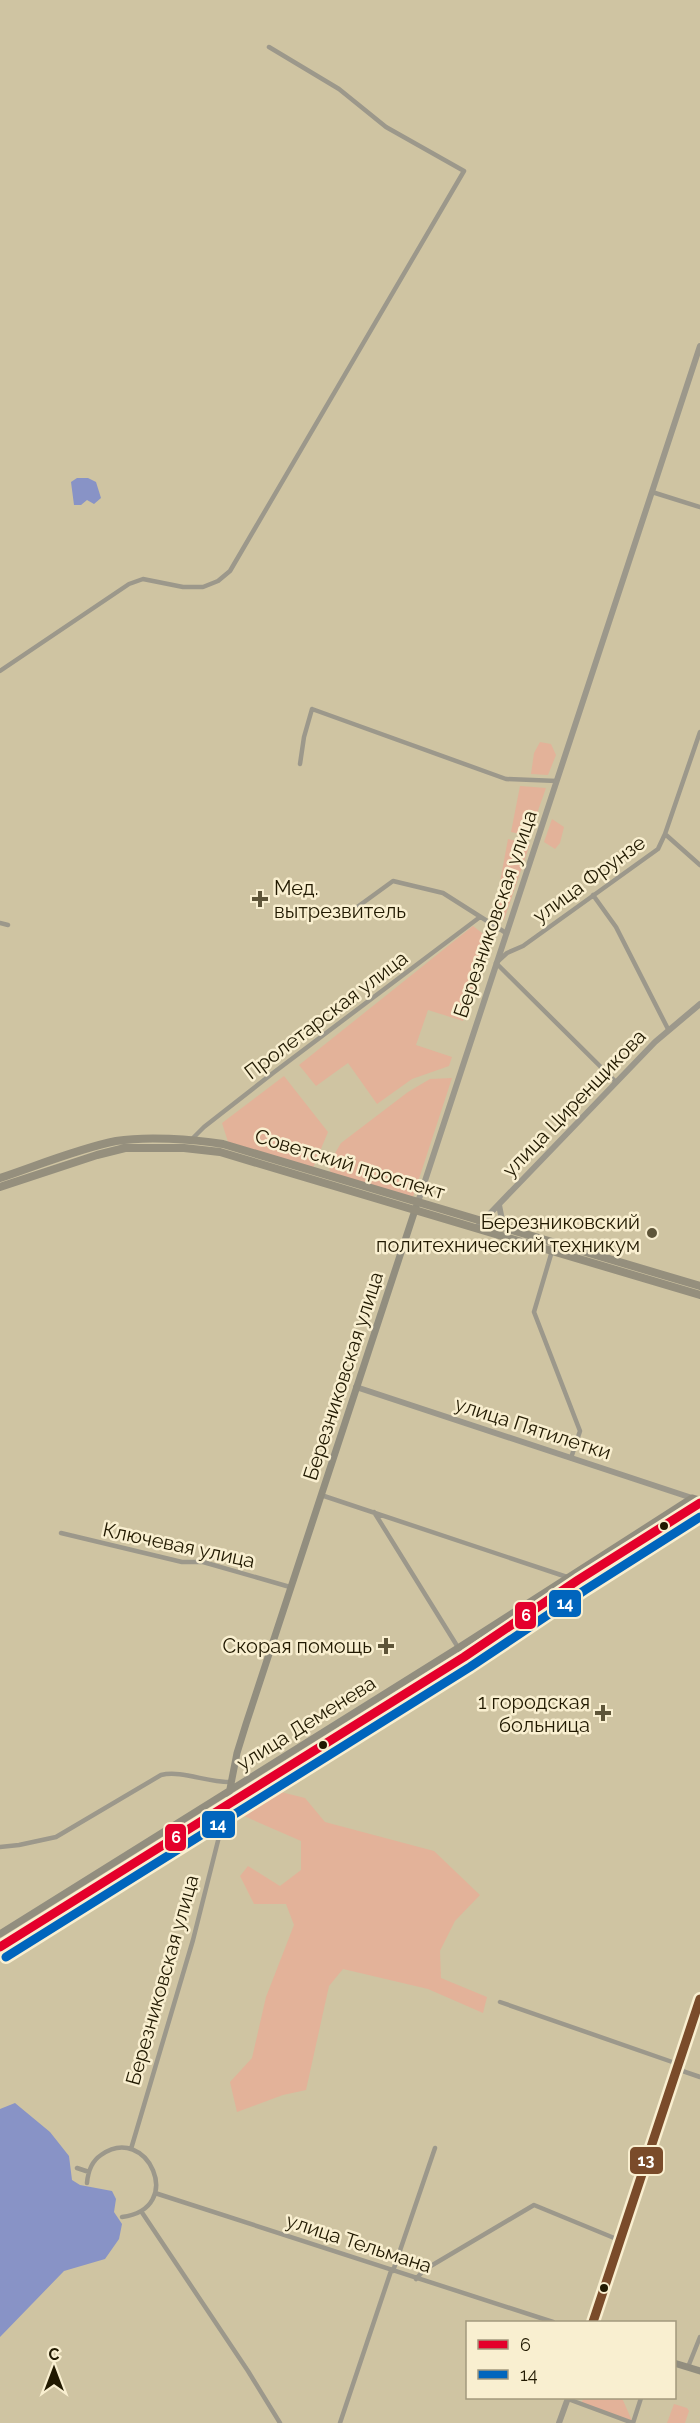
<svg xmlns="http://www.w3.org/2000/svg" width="700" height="2423" font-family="Raleway,sans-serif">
<rect width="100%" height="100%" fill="#cfc4a2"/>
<path fill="#e3b299" d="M 540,742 L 551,744 L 556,755 L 548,775 L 531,774 L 534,753 Z
M 520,786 L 546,788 L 529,836 L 511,832 Z
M 552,819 L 564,827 L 560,843 L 555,849 L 544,842 Z
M 508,839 L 530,844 L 504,920 L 498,918 L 499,887 Z
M 473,926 L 490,939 L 463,1021 L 428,1010 L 416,1045 L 452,1057 L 449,1066 L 412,1079 L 377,1104 L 348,1063 L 316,1086 L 299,1065 Z
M 284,1076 L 328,1132 L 313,1168 L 228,1142 L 222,1123 Z
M 452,1078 L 413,1197 L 331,1173 L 328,1165 L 341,1143 L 408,1092 L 430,1079 Z
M 277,1791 L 305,1798 L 325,1822 L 434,1851 L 480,1895 L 455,1921 L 440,1951 L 441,1978 L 487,1997 L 483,2013 L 428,1989 L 343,1969 L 329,1986 L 306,2090 L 283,2095 L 237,2112 L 230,2082 L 252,2058 L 266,1997 L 294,1925 L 286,1904 L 254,1904 L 240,1876 L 248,1866 L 280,1886 L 301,1870 L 301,1841 L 237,1813 Z
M 588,2398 L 622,2398 L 633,2423 L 581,2404 L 583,2399 Z
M 674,2404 L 687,2408 L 689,2411 L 685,2423 L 667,2423 Z"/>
<path fill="#8893c6" d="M 77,478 L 88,478 L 96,482 L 101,498 L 94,504 L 87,500 L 81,505 L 74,505 L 71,482 Z
M 15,2103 L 50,2132 L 69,2156 L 72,2180 L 80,2185 L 112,2191 L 116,2199 L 114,2212 L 122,2224 L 119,2239 L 105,2259 L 64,2271 L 0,2337 L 0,2109 Z"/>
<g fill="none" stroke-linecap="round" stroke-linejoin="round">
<path stroke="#9c988b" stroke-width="4.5" d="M 652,492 L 700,507
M 0,671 L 129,584 L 143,579 L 183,587 L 203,587 L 218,581 L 230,571 L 464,171 L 386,127 L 339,89 L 269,47
M 300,764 L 304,737 L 312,709 L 506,779 L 557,781
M 665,834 L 700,865
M 593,895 L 616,927 L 668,1029
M 349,913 L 393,881 L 443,893 L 506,933
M 0,923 L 8,925
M 616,1082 L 496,963 L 507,953 L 523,946 L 658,849 L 665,834 L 700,732
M 192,1139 L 204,1127 L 273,1073 L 480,917
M 552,1251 L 534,1312 L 580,1431 L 571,1458
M 321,1495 L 567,1577
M 374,1512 L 464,1657
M 61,1533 L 182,1562 L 203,1562 L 290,1587
M 0,1847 L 19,1845 L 56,1837 L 161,1775 C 182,1770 208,1783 231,1782
M 500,2002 L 678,2064
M 677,2069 L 700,2077
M 131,2149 L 193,1940 L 227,1805
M 77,2168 L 89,2172
M 87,2183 C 88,2171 92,2161 101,2155 C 147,2122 187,2209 122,2217
M 155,2193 L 553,2322
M 141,2211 L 248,2371 L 280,2423
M 393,2271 L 435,2148
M 416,2279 L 424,2270 L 534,2205 L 619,2240
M 688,2367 L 700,2337
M 568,2399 L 633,2423
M 340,2423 L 391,2271
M 633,2423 L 641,2398"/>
<path stroke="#9c988b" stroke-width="6" d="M 418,1202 L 700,346
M 499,1205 L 502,1220 L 511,1228
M 476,1228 L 655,1042 L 700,1004
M 356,1387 L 692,1498
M 559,2423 L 568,2398"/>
<path stroke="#928e7f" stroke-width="7" d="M 229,1794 L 237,1753 L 246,1724 L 416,1207
M 0,1934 L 458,1648 L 692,1498 L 700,1500
M 0,1947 L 464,1657 L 578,1580 L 700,1503
M 593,2322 L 700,1999
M 674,2363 L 700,2371"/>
<path stroke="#958f7d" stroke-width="8" d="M 0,1178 C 36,1166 80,1148 116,1141 C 146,1136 192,1139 223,1144 L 700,1286
M 0,1187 L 97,1155 L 125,1148 L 184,1148 L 220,1152 L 700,1295"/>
<g stroke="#f9efd0" stroke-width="14">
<path id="bus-1" d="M 0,1947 L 464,1657 L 578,1580 L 700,1503"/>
</g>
<g stroke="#f9efd0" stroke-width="14">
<path id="bus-2" d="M 6,1957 L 470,1667 L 585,1590 L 700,1517"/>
</g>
<g stroke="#f9efd0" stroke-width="14">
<path id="bus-3" d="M 593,2322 L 700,1999"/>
</g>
<use href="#bus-1" stroke="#e4002b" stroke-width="9"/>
<use href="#bus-2" stroke="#0065bd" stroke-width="9"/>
<use href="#bus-3" stroke="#7a4b2a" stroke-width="9"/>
</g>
<g fill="#5e5539" stroke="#f9efd0" stroke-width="2">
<path d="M257 890h6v6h6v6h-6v6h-6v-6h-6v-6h6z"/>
<circle cx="652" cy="1233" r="6"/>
<path d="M383 1637h6v6h6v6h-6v6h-6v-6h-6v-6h6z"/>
<path d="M600 1704h6v6h6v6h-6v6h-6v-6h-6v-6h6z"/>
</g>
<g fill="#211901" stroke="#f9efd0" stroke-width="2">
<circle cx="664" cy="1526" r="5"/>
<circle cx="323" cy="1745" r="5"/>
<circle cx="604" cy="2288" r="5"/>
</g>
<g text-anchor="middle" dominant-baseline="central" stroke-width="5" stroke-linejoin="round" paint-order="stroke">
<g font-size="20" fill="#211901" stroke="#f9efd0">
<text transform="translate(589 879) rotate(-36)">улица Фрунзе</text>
<text transform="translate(495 914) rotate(-71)">Березниковская улица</text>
<text transform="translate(326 1015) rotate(-37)">Пролетарская улица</text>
<text transform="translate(574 1103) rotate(-46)">улица Циренщикова</text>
<text transform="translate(350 1164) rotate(17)">Советский проспект</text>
<text transform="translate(343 1376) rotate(-72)">Березниковская улица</text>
<text transform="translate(533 1428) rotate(18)">улица Пятилетки</text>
<text transform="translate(179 1545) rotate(12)">Ключевая улица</text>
<text transform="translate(306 1723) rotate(-32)">улица Деменева</text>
<text transform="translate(162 1980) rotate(-74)">Березниковская улица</text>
<text transform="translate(359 2243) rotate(18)">улица Тельмана</text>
</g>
<g font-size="20" fill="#211901" stroke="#f9efd0" text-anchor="end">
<text x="274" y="888" text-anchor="start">Мед.<tspan x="274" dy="23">вытрезвитель</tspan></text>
<text x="640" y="1222">Березниковский<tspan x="640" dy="23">политехнический техникум</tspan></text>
<text x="372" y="1646">Скорая помощь</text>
<text x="590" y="1702">1 городская<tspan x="590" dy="23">больница</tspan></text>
</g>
</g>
<g stroke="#f9efd0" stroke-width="2">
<rect x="548" y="1589" width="34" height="29" rx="6" fill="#0065bd"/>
<rect x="514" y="1601" width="23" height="29" rx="6" fill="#e4002b"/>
<rect x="201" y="1810" width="35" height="29" rx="6" fill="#0065bd"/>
<rect x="164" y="1823" width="23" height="29" rx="6" fill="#e4002b"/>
<rect x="629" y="2146" width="35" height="29" rx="6" fill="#7a4b2a"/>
</g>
<g font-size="16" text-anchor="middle" font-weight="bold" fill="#fff">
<text x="565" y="1609">14</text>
<text x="526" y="1621">6</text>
<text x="218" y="1830">14</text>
<text x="176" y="1843">6</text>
<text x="646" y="2166">13</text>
</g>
<rect x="466" y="2321" width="210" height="78" fill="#f9efd0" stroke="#a3997d" stroke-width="1.5"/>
<rect x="478" y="2340" width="30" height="9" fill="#e4002b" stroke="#a3997d" stroke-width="1.5"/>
<text x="520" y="2351" font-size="18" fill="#211901">6</text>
<rect x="478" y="2370" width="30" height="9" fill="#0065bd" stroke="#a3997d" stroke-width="1.5"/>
<text x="520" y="2381" font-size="18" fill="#211901">14</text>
<g transform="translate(54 2369)" stroke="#f9efd0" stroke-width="4.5" paint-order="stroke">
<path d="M0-4.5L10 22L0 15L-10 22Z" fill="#211901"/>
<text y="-9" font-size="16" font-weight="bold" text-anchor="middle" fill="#211901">С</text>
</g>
</svg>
